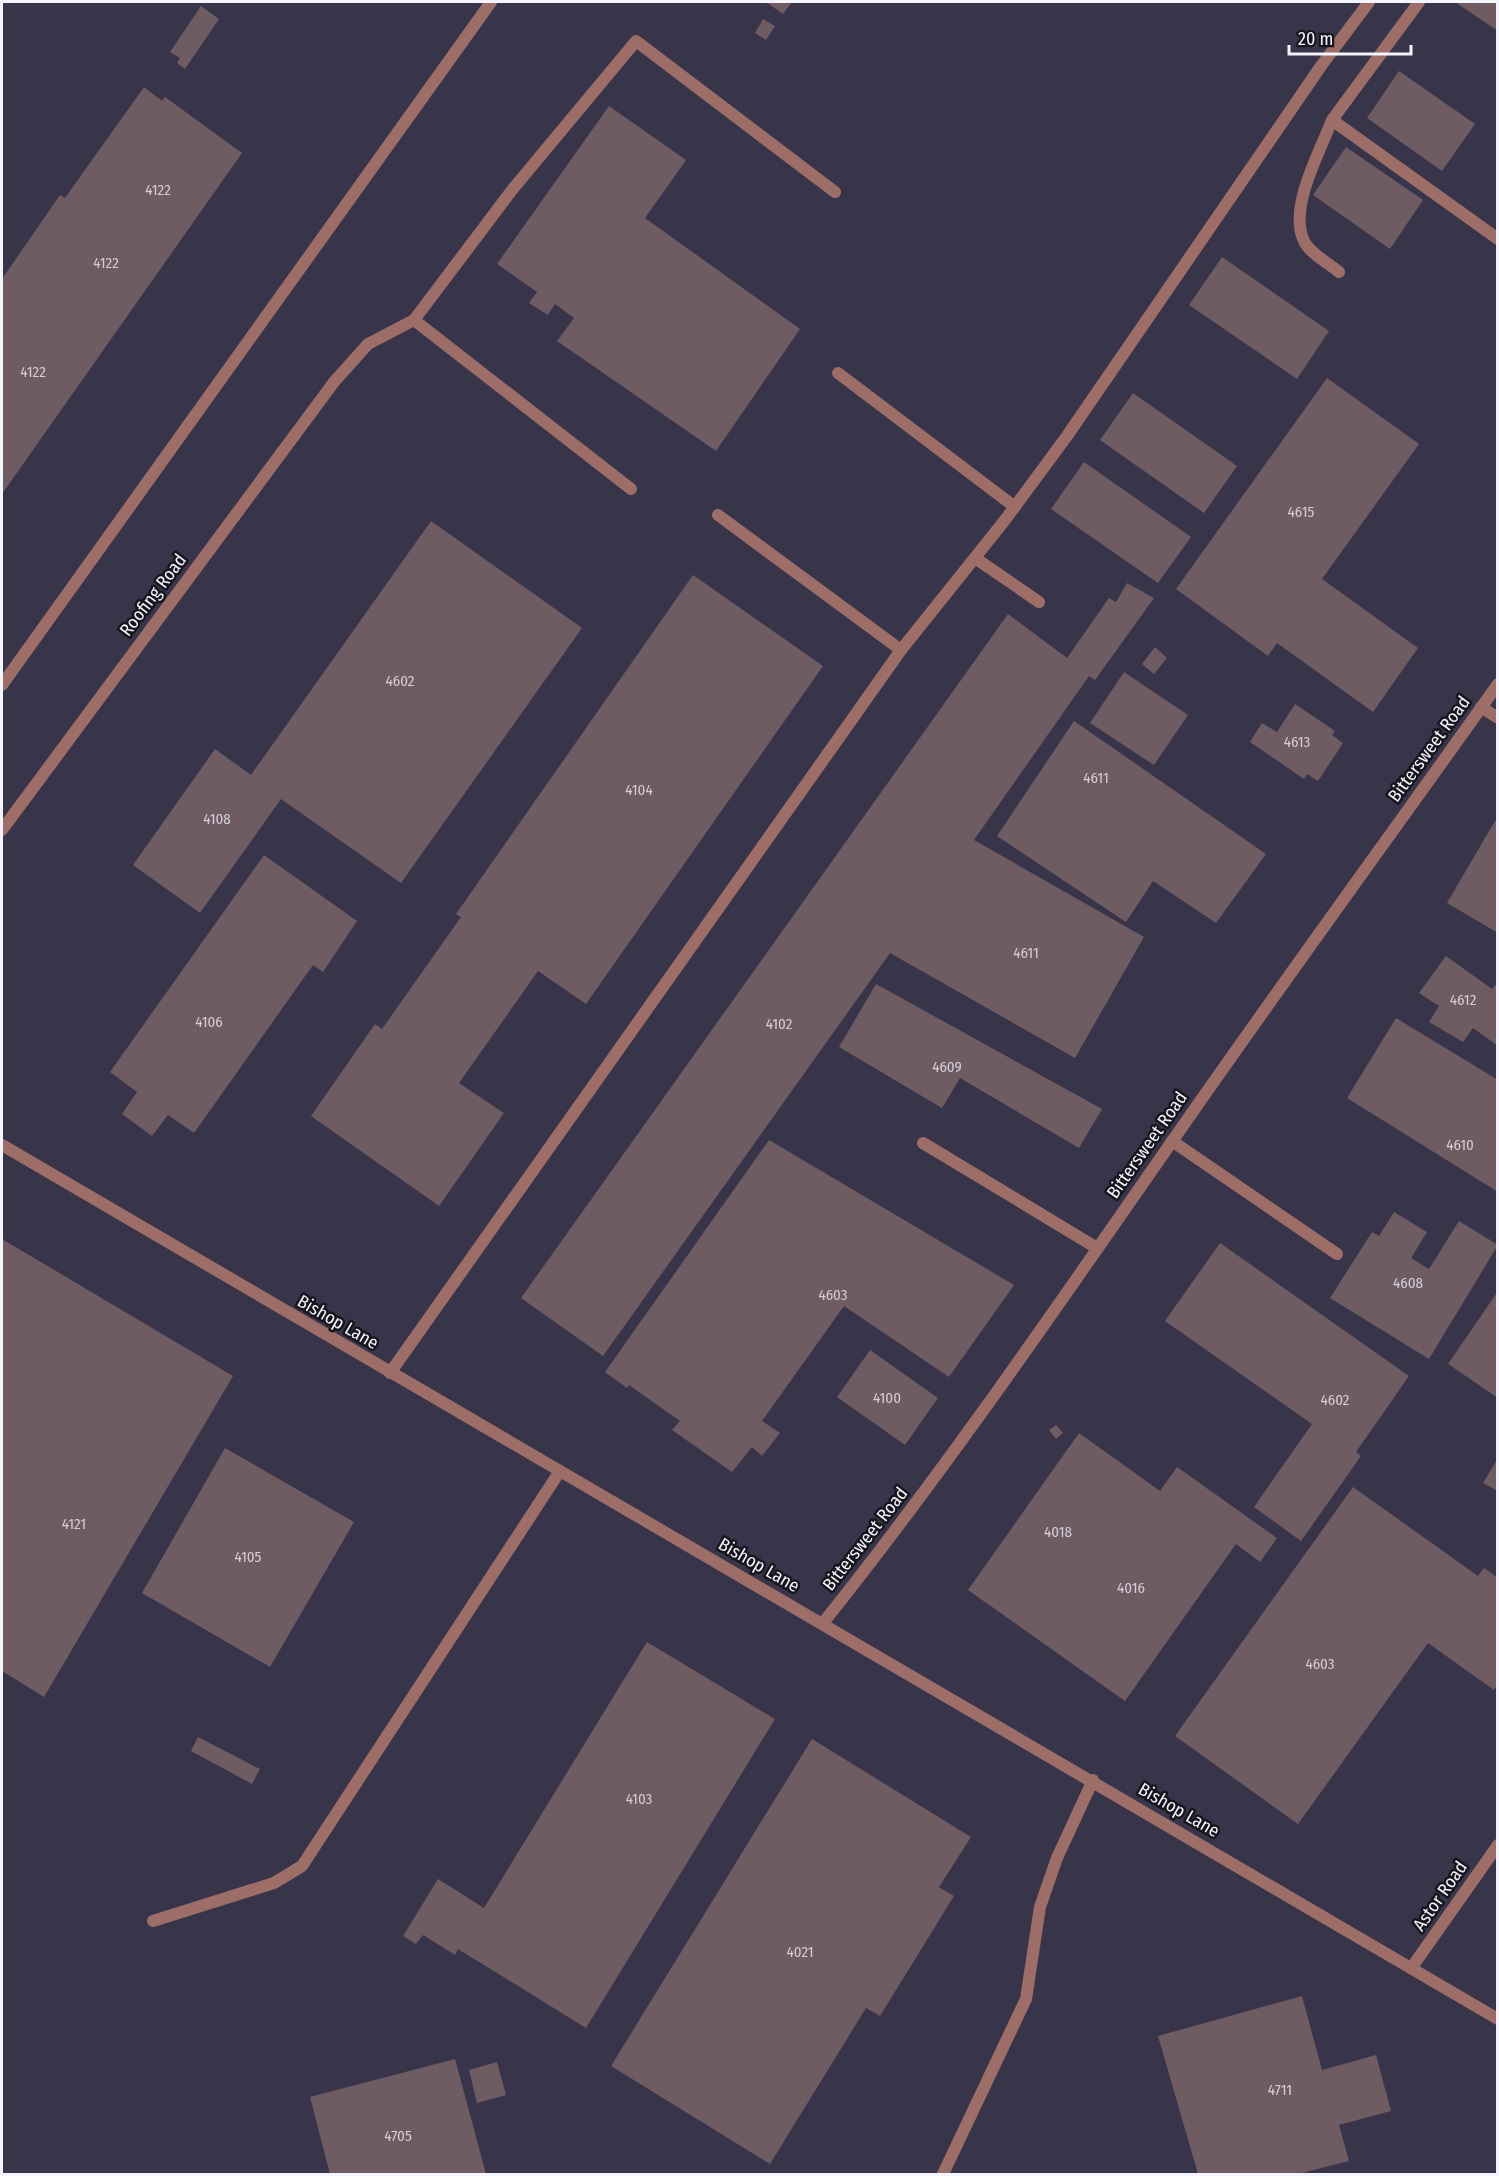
<svg xmlns="http://www.w3.org/2000/svg" width="1499" height="2176" font-family="'Fira Sans Condensed',sans-serif">
<rect width="100%" height="100%" fill="#2f2d3d"/>
<path fill="#38354b" d="M 2,2 L 1497,2 L 1497,2174 L 2,2174 Z"/>
<path fill="#6f5b62" d="M 766,2 L 792,2 L 783,14 Z
M 1455,2 L 1498,2 L 1498,31 Z
M 201,6 L 219,19 L 185,69 L 177,63 L 180,58 L 170,52 Z
M 763,19 L 775,26 L 766,40 L 755,33 Z
M 1399,71 L 1475,124 L 1442,171 L 1367,118 Z
M 144,87 L 162,101 L 165,97 L 242,153 L 2,494 L 2,279 L 60,195 L 65,198 Z
M 609,106 L 686,160 L 645,218 L 800,329 L 716,451 L 557,341 L 574,318 L 555,304 L 548,315 L 529,303 L 537,292 L 497,264 Z
M 1346,147 L 1423,200 L 1390,249 L 1313,195 Z
M 1222,257 L 1329,331 L 1297,379 L 1189,305 Z
M 1327,378 L 1419,444 L 1322,579 L 1418,648 L 1373,712 L 1277,643 L 1268,656 L 1176,589 Z
M 1133,393 L 1237,466 L 1204,513 L 1100,440 Z
M 1084,462 L 1191,537 L 1158,583 L 1051,509 Z
M 431,521 L 582,628 L 401,883 L 281,799 L 200,913 L 133,865 L 215,749 L 251,775 Z
M 693,575 L 823,666 L 586,1004 L 538,971 L 459,1083 L 504,1113 L 439,1206 L 311,1116 L 375,1024 L 382,1029 L 461,917 L 456,914 Z
M 1127,583 L 1154,598 L 1095,680 L 1089,676 L 974,840 L 1144,937 L 1075,1058 L 890,953 L 603,1356 L 521,1298 L 1008,614 L 1067,658 L 1109,598 L 1116,602 Z
M 1155,647 L 1167,658 L 1154,674 L 1142,664 Z
M 1124,672 L 1188,715 L 1154,765 L 1090,723 Z
M 1295,704 L 1335,731 L 1332,735 L 1343,743 L 1318,781 L 1307,774 L 1304,779 L 1250,742 L 1262,723 L 1277,732 Z
M 1074,721 L 1266,854 L 1216,923 L 1153,881 L 1126,922 L 997,836 Z
M 1495,821 L 1498,822 L 1498,933 L 1447,903 Z
M 264,855 L 357,921 L 323,972 L 313,965 L 194,1133 L 168,1115 L 152,1136 L 122,1114 L 137,1092 L 110,1072 Z
M 1446,956 L 1492,989 L 1498,982 L 1498,1046 L 1473,1028 L 1463,1042 L 1429,1022 L 1439,1006 L 1419,993 Z
M 876,984 L 1102,1109 L 1079,1148 L 960,1078 L 942,1108 L 839,1047 Z
M 1396,1018 L 1498,1080 L 1498,1192 L 1347,1098 Z
M 769,1140 L 1014,1285 L 949,1377 L 844,1306 L 762,1421 L 780,1433 L 762,1456 L 752,1447 L 732,1472 L 672,1430 L 680,1421 L 629,1385 L 627,1388 L 605,1372 Z
M 1394,1212 L 1427,1232 L 1411,1258 L 1429,1269 L 1459,1221 L 1498,1245 L 1429,1359 L 1330,1298 L 1372,1232 L 1379,1236 Z
M 2,1239 L 233,1376 L 44,1697 L 2,1671 Z
M 1220,1243 L 1409,1376 L 1356,1452 L 1361,1456 L 1301,1541 L 1254,1507 L 1312,1424 L 1165,1321 Z
M 1498,1291 L 1498,1398 L 1448,1364 Z
M 870,1350 L 938,1398 L 905,1445 L 837,1397 Z
M 1056,1425 L 1063,1433 L 1056,1439 L 1049,1430 Z
M 1079,1433 L 1160,1491 L 1177,1467 L 1277,1538 L 1260,1562 L 1236,1544 L 1125,1701 L 968,1590 Z
M 225,1448 L 354,1522 L 270,1667 L 142,1593 Z
M 1498,1458 L 1498,1491 L 1483,1483 Z
M 1353,1487 L 1478,1576 L 1484,1568 L 1498,1578 L 1498,1684 L 1494,1690 L 1428,1643 L 1298,1824 L 1175,1736 Z
M 647,1642 L 775,1719 L 586,2028 L 458,1949 L 455,1955 L 423,1935 L 416,1944 L 403,1936 L 438,1879 L 484,1908 Z
M 198,1737 L 260,1769 L 252,1784 L 191,1751 Z
M 812,1739 L 971,1837 L 939,1887 L 954,1896 L 880,2016 L 866,2008 L 770,2164 L 611,2066 Z
M 1302,1996 L 1322,2070 L 1376,2055 L 1391,2111 L 1339,2125 L 1349,2161 L 1298,2174 L 1198,2174 L 1158,2036 Z
M 455,2059 L 486,2174 L 330,2174 L 310,2097 Z
M 497,2062 L 506,2095 L 477,2103 L 469,2070 Z"/>
<g fill="none" stroke-linecap="round" stroke-linejoin="round">
<path stroke="#9d6d68" stroke-width="12" d="M 1419,2 L 1332,120 L 1498,239
M 1332,120 C 1320,152 1288,208 1304,241 C 1309,253 1330,264 1339,272
M 414,320 L 512,190 L 636,41 L 835,192
M 838,373 L 1015,507
M 334,382 L 368,344 L 414,320 L 631,489
M 718,515 L 901,650
M 975,558 L 1039,602
M 2,685 L 491,2
M 1481,707 L 1498,718
M 1172,1141 L 1337,1254
M 923,1143 L 1097,1248
M 390,1373 L 901,650 L 1005,520 L 1067,436 L 1321,66 L 1369,2
M 153,1921 L 274,1883 L 302,1866 L 560,1471
M 943,2174 L 1026,1999 L 1040,1907 L 1057,1858 L 1093,1780"/>
<path stroke="#9d6d68" stroke-width="12" d="M 2,830 L 334,382
M 823,1623 C 955,1458 1073,1283 1194,1110 C 1294,967 1397,826 1498,684
M 1412,1967 L 1498,1845"/>
<path stroke="#9d6d68" stroke-width="12" d="M 2,1145 L 1498,2019"/>
</g>
<g text-anchor="middle" dominant-baseline="central" stroke-width="5" stroke-linejoin="round" paint-order="stroke">
<g font-size="15" fill="#d3ced7">
<text x="158" y="190">4122</text>
<text x="106" y="263">4122</text>
<text x="33" y="372">4122</text>
<text x="1301" y="512">4615</text>
<text x="400" y="681">4602</text>
<text x="1297" y="742">4613</text>
<text x="1096" y="778">4611</text>
<text x="639" y="790">4104</text>
<text x="217" y="819">4108</text>
<text x="1026" y="953">4611</text>
<text x="1463" y="1000">4612</text>
<text x="209" y="1022">4106</text>
<text x="779" y="1024">4102</text>
<text x="947" y="1067">4609</text>
<text x="1460" y="1145">4610</text>
<text x="1408" y="1283">4608</text>
<text x="833" y="1295">4603</text>
<text x="887" y="1398">4100</text>
<text x="1335" y="1400">4602</text>
<text x="74" y="1524">4121</text>
<text x="1058" y="1532">4018</text>
<text x="248" y="1557">4105</text>
<text x="1131" y="1588">4016</text>
<text x="1320" y="1664">4603</text>
<text x="639" y="1799">4103</text>
<text x="800" y="1952">4021</text>
<text x="1280" y="2090">4711</text>
<text x="398" y="2136">4705</text>
</g>
<g font-size="18" fill="#f4f4fe" stroke="#17161d">
<text transform="translate(153 595) rotate(-53)">Roofing Road</text>
<text transform="translate(1429 749) rotate(-54)">Bittersweet Road</text>
<text transform="translate(1147 1145) rotate(-55)">Bittersweet Road</text>
<text transform="translate(338 1322) rotate(30)">Bishop Lane</text>
<text transform="translate(865 1539) rotate(-52)">Bittersweet Road</text>
<text transform="translate(759 1565) rotate(30)">Bishop Lane</text>
<text transform="translate(1179 1810) rotate(30)">Bishop Lane</text>
<text transform="translate(1440 1896) rotate(-55)">Astor Road</text>
</g>
</g>
<rect width="1499" height="2176" fill="none" stroke="#f4f4fe" stroke-width="6"/>
<path d="M1289 45v9h122v-9" fill="none" stroke="#f4f4fe" stroke-width="3"/>
<text x="1298" y="45" font-size="18" fill="#f4f4fe" stroke="#17161d" stroke-width="4.5" paint-order="stroke">20 m</text>
</svg>
